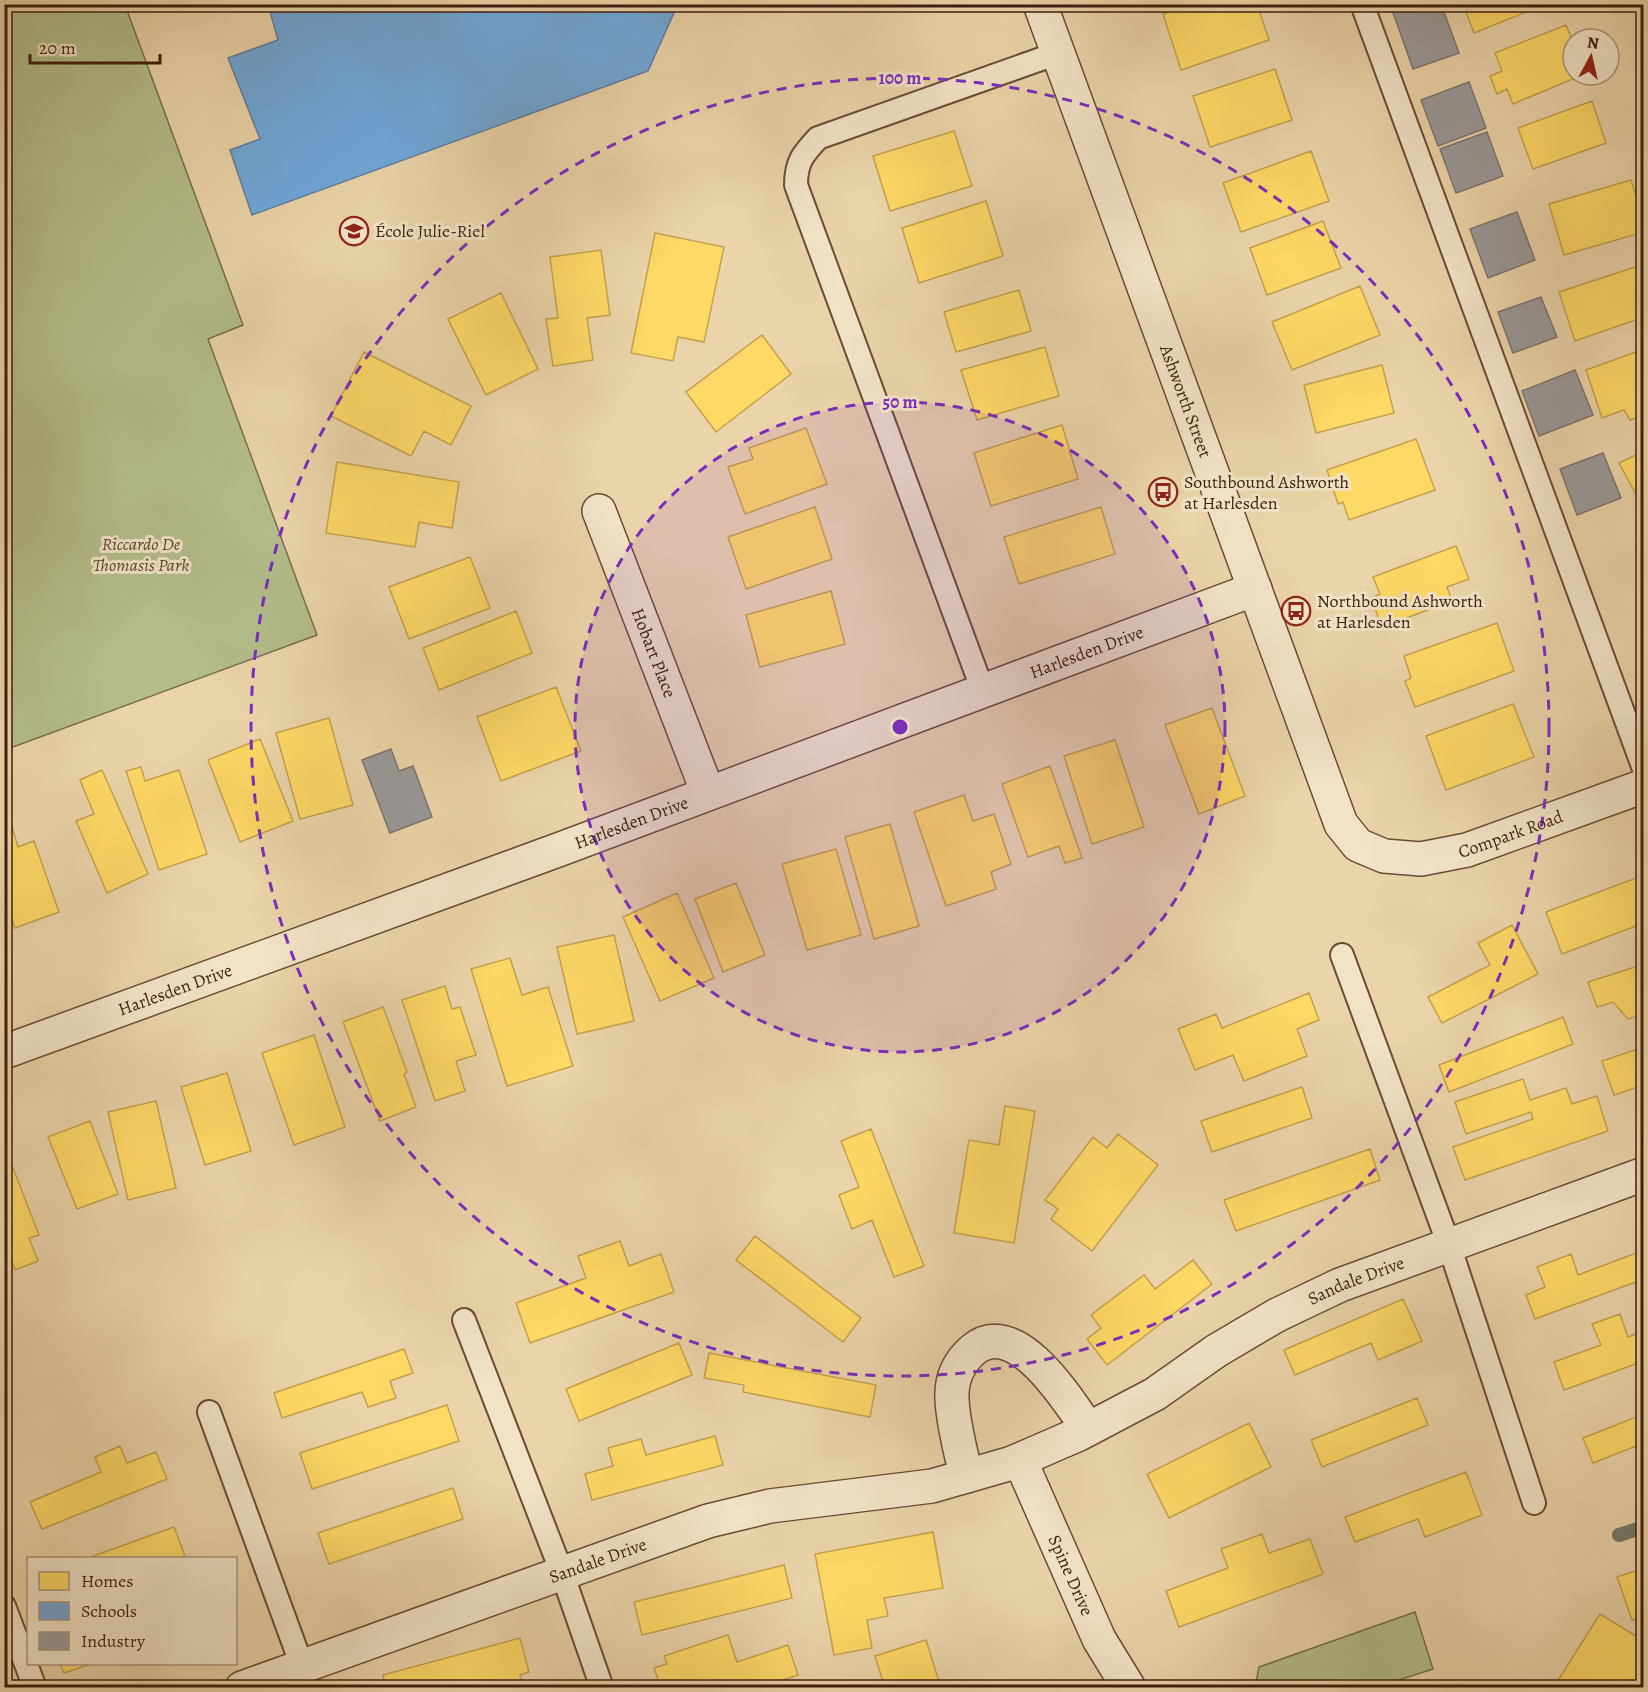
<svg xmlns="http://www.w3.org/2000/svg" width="1648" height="1692" font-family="Alegreya,serif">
<rect width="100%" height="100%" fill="#ebd4a9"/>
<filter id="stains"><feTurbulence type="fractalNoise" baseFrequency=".00333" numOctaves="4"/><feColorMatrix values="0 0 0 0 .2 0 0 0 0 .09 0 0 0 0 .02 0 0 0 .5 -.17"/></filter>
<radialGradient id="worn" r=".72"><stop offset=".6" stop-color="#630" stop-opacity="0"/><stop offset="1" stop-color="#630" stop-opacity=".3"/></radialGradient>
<path fill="#b3bd8b" stroke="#796d4d" stroke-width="1.5" d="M 5,4 L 125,5 L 243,325 L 208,339 L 317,635 L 5,750 Z
M 1415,1612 L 1433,1669 L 1377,1687 L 1255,1687 L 1259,1667 Z"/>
<path fill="#ffd966" stroke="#c5a14c" stroke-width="1.5" d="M 1192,4 L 1257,4 L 1269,40 L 1181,70 L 1163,14 Z
M 1463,4 L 1546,4 L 1474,33 Z
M 1566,25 L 1573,42 L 1573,75 L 1582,75 L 1513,104 L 1507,89 L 1497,94 L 1490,76 L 1502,71 L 1495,53 Z
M 1275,69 L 1292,120 L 1210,147 L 1193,96 Z
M 1592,101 L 1606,143 L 1533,169 L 1518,128 Z
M 954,131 L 972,186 L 890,211 L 873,156 Z
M 1311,151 L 1329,201 L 1241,232 L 1223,183 Z
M 1631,180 L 1644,221 L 1644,232 L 1564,255 L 1549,204 Z
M 986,201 L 1003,256 L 919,283 L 902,228 Z
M 1323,221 L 1341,268 L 1267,295 L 1250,248 Z
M 655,233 L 724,247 L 704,342 L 678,337 L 673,361 L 631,353 Z
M 601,250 L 610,315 L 587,318 L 593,360 L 553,366 L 546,319 L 558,318 L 550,257 Z
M 1644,264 L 1644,317 L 1575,341 L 1559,292 Z
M 1360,286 L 1380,335 L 1292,370 L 1272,322 Z
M 1019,290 L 1031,331 L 956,352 L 944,312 Z
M 501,293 L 538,369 L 486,395 L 448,319 Z
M 762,335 L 791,374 L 716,432 L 686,392 Z
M 1045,347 L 1059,396 L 977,420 L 961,370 Z
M 1644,349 L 1644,415 L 1630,420 L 1624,410 L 1602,418 L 1586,370 Z
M 364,352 L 471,406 L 451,445 L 424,431 L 411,456 L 331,416 Z
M 1382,365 L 1394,413 L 1316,433 L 1304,385 Z
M 1062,425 L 1078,479 L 991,506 L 974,453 Z
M 806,428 L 827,484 L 745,514 L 728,467 L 753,459 L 749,448 Z
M 1416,439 L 1435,490 L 1349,520 L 1343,502 L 1338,504 L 1327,470 Z
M 1644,451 L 1644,509 L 1619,463 Z
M 337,462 L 459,482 L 452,528 L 419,522 L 415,547 L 326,533 Z
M 815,507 L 832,559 L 746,589 L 728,537 Z
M 1101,507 L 1115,554 L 1019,584 L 1004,537 Z
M 1456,546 L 1469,579 L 1447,587 L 1452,601 L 1382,627 L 1371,598 L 1380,594 L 1373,577 Z
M 470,557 L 490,608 L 409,639 L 389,587 Z
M 831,591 L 845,644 L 760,667 L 746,615 Z
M 516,611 L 532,653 L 439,690 L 423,648 Z
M 1497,623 L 1514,671 L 1415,707 L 1405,681 L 1411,678 L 1404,656 Z
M 556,687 L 581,751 L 501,781 L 477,717 Z
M 1513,704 L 1534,757 L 1446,790 L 1426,736 Z
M 1212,708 L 1245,796 L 1199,814 L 1165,725 Z
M 329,718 L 353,805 L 300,819 L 276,733 Z
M 260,739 L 293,821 L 240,842 L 208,760 Z
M 1115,740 L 1144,827 L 1092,844 L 1064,756 Z
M 1050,766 L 1082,858 L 1065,863 L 1059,846 L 1028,857 L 1002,784 Z
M 141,767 L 145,781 L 179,770 L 207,854 L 159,870 L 126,771 Z
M 102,770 L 148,874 L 107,893 L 76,821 L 94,814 L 80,780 Z
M 964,795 L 973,821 L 994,814 L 1011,864 L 991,872 L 996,889 L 946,906 L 914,812 Z
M 10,820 L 18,847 L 34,841 L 59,912 L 15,928 L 4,897 L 4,822 Z
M 890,824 L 919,926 L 874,939 L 845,837 Z
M 836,849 L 861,935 L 807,950 L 782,864 Z
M 1644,875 L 1644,923 L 1562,954 L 1546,912 Z
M 736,883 L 765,955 L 723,972 L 695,899 Z
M 677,893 L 714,978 L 660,1001 L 623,917 Z
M 1512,925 L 1538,974 L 1442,1023 L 1428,997 L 1490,965 L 1478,943 Z
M 614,935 L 634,1021 L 577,1034 L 557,947 Z
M 510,958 L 522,995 L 548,987 L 573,1066 L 507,1086 L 471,969 Z
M 1644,964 L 1644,1014 L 1628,1019 L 1613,1002 L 1597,1007 L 1588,982 Z
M 445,986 L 452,1009 L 460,1007 L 476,1055 L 456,1061 L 465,1091 L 435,1101 L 402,1000 Z
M 1309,993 L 1319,1020 L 1297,1029 L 1307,1056 L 1244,1081 L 1233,1055 L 1195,1070 L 1178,1029 L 1216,1014 L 1222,1028 Z
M 383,1007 L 407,1072 L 404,1074 L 416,1107 L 380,1121 L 343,1022 Z
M 1563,1017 L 1573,1044 L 1449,1092 L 1439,1065 Z
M 314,1035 L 345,1127 L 294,1145 L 262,1053 Z
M 1644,1047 L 1644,1085 L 1614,1095 L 1602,1061 Z
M 227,1073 L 251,1151 L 205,1165 L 181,1087 Z
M 1523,1079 L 1530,1100 L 1566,1088 L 1572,1104 L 1597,1096 L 1608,1131 L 1465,1180 L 1453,1147 L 1533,1119 L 1531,1112 L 1466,1134 L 1455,1102 Z
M 1302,1087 L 1312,1118 L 1212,1152 L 1201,1121 Z
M 156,1101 L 176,1188 L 128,1200 L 108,1112 Z
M 1005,1106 L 1035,1111 L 1014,1243 L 954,1233 L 969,1140 L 999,1145 Z
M 90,1121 L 118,1194 L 77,1209 L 48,1137 Z
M 871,1129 L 924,1266 L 894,1277 L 872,1220 L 852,1229 L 839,1195 L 859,1187 L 841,1141 Z
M 1118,1134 L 1158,1165 L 1092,1251 L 1051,1219 L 1058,1209 L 1045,1200 L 1093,1137 L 1107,1148 Z
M 1370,1149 L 1380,1180 L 1236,1231 L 1224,1200 Z
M 6,1150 L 39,1235 L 29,1238 L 38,1261 L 15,1270 L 7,1247 L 4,1248 Z
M 755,1236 L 861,1318 L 843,1342 L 736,1260 Z
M 620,1241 L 629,1266 L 661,1254 L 674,1292 L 530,1343 L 516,1303 L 586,1278 L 578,1256 Z
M 1644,1250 L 1644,1279 L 1535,1319 L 1526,1295 L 1545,1287 L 1537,1267 L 1571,1254 L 1578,1275 Z
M 1193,1260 L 1212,1284 L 1107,1365 L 1087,1339 L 1101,1328 L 1091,1315 L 1144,1275 L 1155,1289 Z
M 1403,1299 L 1422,1341 L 1378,1360 L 1371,1343 L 1295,1375 L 1284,1350 Z
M 1620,1314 L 1628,1337 L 1644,1331 L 1644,1361 L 1564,1390 L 1554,1362 L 1601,1345 L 1592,1324 Z
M 679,1343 L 692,1375 L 579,1421 L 566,1389 Z
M 404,1349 L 413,1373 L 390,1381 L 396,1398 L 368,1407 L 362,1392 L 282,1418 L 274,1393 Z
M 709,1353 L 876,1385 L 870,1417 L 743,1392 L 744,1385 L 704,1378 Z
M 1417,1398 L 1428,1425 L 1322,1467 L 1311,1440 Z
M 447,1405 L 459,1441 L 312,1489 L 300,1453 Z
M 1644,1414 L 1644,1443 L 1593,1463 L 1583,1438 Z
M 1249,1423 L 1271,1467 L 1169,1518 L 1147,1474 Z
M 715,1436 L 723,1465 L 592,1500 L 585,1474 L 613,1466 L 608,1448 L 641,1439 L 646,1455 Z
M 120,1446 L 127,1463 L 156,1452 L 167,1479 L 42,1529 L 30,1502 L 101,1472 L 95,1457 Z
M 1466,1472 L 1482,1515 L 1425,1537 L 1418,1519 L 1355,1542 L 1345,1517 Z
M 453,1488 L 463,1519 L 329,1564 L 318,1533 Z
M 174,1527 L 185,1556 L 178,1558 L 88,1558 Z
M 933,1532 L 943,1588 L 884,1598 L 888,1616 L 867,1620 L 872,1648 L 834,1655 L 815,1554 Z
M 1262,1534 L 1269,1553 L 1310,1539 L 1323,1574 L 1179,1627 L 1166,1591 L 1228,1568 L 1221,1549 Z
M 784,1565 L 792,1598 L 642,1635 L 634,1602 Z
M 1644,1568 L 1644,1616 L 1632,1620 L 1617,1577 Z
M 1600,1614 L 1644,1641 L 1644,1688 L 1632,1688 L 1623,1682 L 1620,1688 L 1558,1688 L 1555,1685 Z
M 728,1635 L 737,1662 L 788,1645 L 798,1675 L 760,1688 L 661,1688 L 654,1668 L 667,1664 L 664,1656 Z
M 520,1638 L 529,1672 L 520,1675 L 523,1688 L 386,1688 L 383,1675 Z
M 926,1640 L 941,1688 L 885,1688 L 875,1656 Z
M 60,1664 L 91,1664 L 64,1673 Z"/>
<path fill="#6fa8dc" stroke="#617e9e" stroke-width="1.5" d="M 268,4 L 678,4 L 648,71 L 252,215 L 230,150 L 260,139 L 228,58 L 278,40 Z"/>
<path fill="#999" stroke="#7e7470" stroke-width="1.5" d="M 1390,4 L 1441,4 L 1459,53 L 1413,69 Z
M 1469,82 L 1486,128 L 1438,146 L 1421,100 Z
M 1487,132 L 1503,176 L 1456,193 L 1440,149 Z
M 1517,212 L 1535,260 L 1488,278 L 1470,229 Z
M 1541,297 L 1557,337 L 1513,353 L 1498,312 Z
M 1575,370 L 1593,415 L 1539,436 L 1522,391 Z
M 1603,453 L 1621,498 L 1577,515 L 1560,469 Z
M 391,749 L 399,771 L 413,766 L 432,817 L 390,833 L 362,760 Z"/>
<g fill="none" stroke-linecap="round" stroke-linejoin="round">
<path stroke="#747a6c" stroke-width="14" d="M 1619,1535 L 1644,1527"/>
<g stroke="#6a4b36" stroke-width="26">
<path id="lane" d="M 1362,4 L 1644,769
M 983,691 L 796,185 C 796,162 803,154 818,138 L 1058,53
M 1342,955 L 1449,1245 L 1534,1503
M 464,1320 L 562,1573 L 602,1688
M 209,1412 L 302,1666
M 4,1606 L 35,1688"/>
</g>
<g stroke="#6a4b36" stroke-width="36">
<g id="street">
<path id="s1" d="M 1040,4 L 1341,824 L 1358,845 L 1384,856 L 1421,859 L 1467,850 L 1644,786"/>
<path id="s2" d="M 599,511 L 708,793"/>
<path id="s3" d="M 4,1052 L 558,850 L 1255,589"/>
<path id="s4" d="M 1020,1460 L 1099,1639 L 1129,1688"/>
<path d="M 966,1476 C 961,1451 953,1425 952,1399 C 951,1379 958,1363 973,1350 C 1015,1314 1068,1400 1088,1429"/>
<path id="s5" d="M 242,1688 L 708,1521 L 770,1506 L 932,1486 L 1012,1463 L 1079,1434 L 1155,1394 L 1216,1351 L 1277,1315 L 1340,1285 L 1644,1174"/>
</g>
</g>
<use href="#lane" stroke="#f2e3c7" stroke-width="22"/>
<use href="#street" stroke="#f2e3c7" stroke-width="33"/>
</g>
<circle cx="900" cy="727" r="325" fill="#7b2cbf" fill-opacity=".12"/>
<g fill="none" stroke="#7b2cbf" stroke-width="3" stroke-dasharray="10 8">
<circle cx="900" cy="727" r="325"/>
<circle cx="900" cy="727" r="649"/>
</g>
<defs>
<g id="school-ring" transform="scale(1.5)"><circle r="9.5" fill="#f2e3c7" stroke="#8f2418" stroke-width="1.5"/><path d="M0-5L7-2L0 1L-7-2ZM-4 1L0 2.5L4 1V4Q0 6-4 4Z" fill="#8f2418"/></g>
<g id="bus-ring" transform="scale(1.5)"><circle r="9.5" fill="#f2e3c7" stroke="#8f2418" stroke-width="1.5"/><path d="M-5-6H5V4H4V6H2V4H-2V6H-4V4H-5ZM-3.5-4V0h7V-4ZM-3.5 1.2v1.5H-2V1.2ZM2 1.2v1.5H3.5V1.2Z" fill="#8f2418"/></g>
</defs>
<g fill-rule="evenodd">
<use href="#school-ring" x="354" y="231"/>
<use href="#bus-ring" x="1163" y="492"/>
<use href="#bus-ring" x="1296" y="611"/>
</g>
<g text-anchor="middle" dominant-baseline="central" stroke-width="6" stroke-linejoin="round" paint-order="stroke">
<g font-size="18" fill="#3f1d0f" stroke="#f2e3c7" text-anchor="start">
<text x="375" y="231">École Julie-Riel</text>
<text x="1184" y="482">Southbound Ashworth<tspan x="1184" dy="21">at Harlesden</tspan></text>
<text x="1317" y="601">Northbound Ashworth<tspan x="1317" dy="21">at Harlesden</tspan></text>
</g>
<g font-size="18" fill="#3f1d0f" stroke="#f2e3c7">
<text stroke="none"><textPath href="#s1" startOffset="423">Ashworth Street</textPath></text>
<text stroke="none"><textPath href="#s2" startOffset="152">Hobart Place</textPath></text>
<text stroke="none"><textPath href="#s3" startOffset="1154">Harlesden Drive</textPath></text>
<text stroke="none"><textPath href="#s3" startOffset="668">Harlesden Drive</textPath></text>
<text stroke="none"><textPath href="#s1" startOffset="1059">Compark Road</textPath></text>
<text stroke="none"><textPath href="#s3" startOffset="182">Harlesden Drive</textPath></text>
<text stroke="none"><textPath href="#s5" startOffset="1196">Sandale Drive</textPath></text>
<text stroke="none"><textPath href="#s5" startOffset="378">Sandale Drive</textPath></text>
<text stroke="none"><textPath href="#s4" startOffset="126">Spine Drive</textPath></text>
</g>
<g font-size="18" font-style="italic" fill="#5c452e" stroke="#f2e3c7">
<text x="141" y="544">Riccardo De<tspan x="141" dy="21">Thomasis Park</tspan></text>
</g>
</g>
<circle cx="900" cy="727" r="9" fill="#7b2cbf" stroke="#f2e3c7" stroke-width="3"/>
<g font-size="18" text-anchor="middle" font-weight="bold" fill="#7b2cbf" stroke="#f2e3c7" stroke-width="6" stroke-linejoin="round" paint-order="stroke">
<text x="900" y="84">100 m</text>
<text x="900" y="408">50 m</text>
</g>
<rect width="1648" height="1692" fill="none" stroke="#ebd4a9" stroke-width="24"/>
<rect x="6" y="6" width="1636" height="1680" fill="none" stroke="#3f1d0f" stroke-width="3"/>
<rect x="12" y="12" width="1624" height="1668" fill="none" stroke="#3f1d0f" stroke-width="1.5"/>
<rect x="27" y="1557" width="210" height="108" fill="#f2e3c7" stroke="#aa947d" stroke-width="1.5"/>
<rect x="39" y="1572" width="30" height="18" fill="#ffd966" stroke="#aa947d" stroke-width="1.5"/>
<text x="81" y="1587" font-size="18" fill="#3f1d0f">Homes</text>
<rect x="39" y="1602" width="30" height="18" fill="#6fa8dc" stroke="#aa947d" stroke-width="1.5"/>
<text x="81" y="1617" font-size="18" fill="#3f1d0f">Schools</text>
<rect x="39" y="1632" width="30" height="18" fill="#999999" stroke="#aa947d" stroke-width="1.5"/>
<text x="81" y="1647" font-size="18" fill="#3f1d0f">Industry</text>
<g transform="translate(1591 57) rotate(8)"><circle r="28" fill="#f2e3c7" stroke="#aa947d" stroke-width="1.5"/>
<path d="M0-4.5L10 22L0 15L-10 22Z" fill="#8f2418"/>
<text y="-9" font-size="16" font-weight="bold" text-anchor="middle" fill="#3f1d0f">N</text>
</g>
<path d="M30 54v9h130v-9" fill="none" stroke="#3f1d0f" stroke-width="3"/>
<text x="39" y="54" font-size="18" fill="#3f1d0f" stroke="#f2e3c7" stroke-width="4.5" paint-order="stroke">20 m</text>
<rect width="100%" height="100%" filter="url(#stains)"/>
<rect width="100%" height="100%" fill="url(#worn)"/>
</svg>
